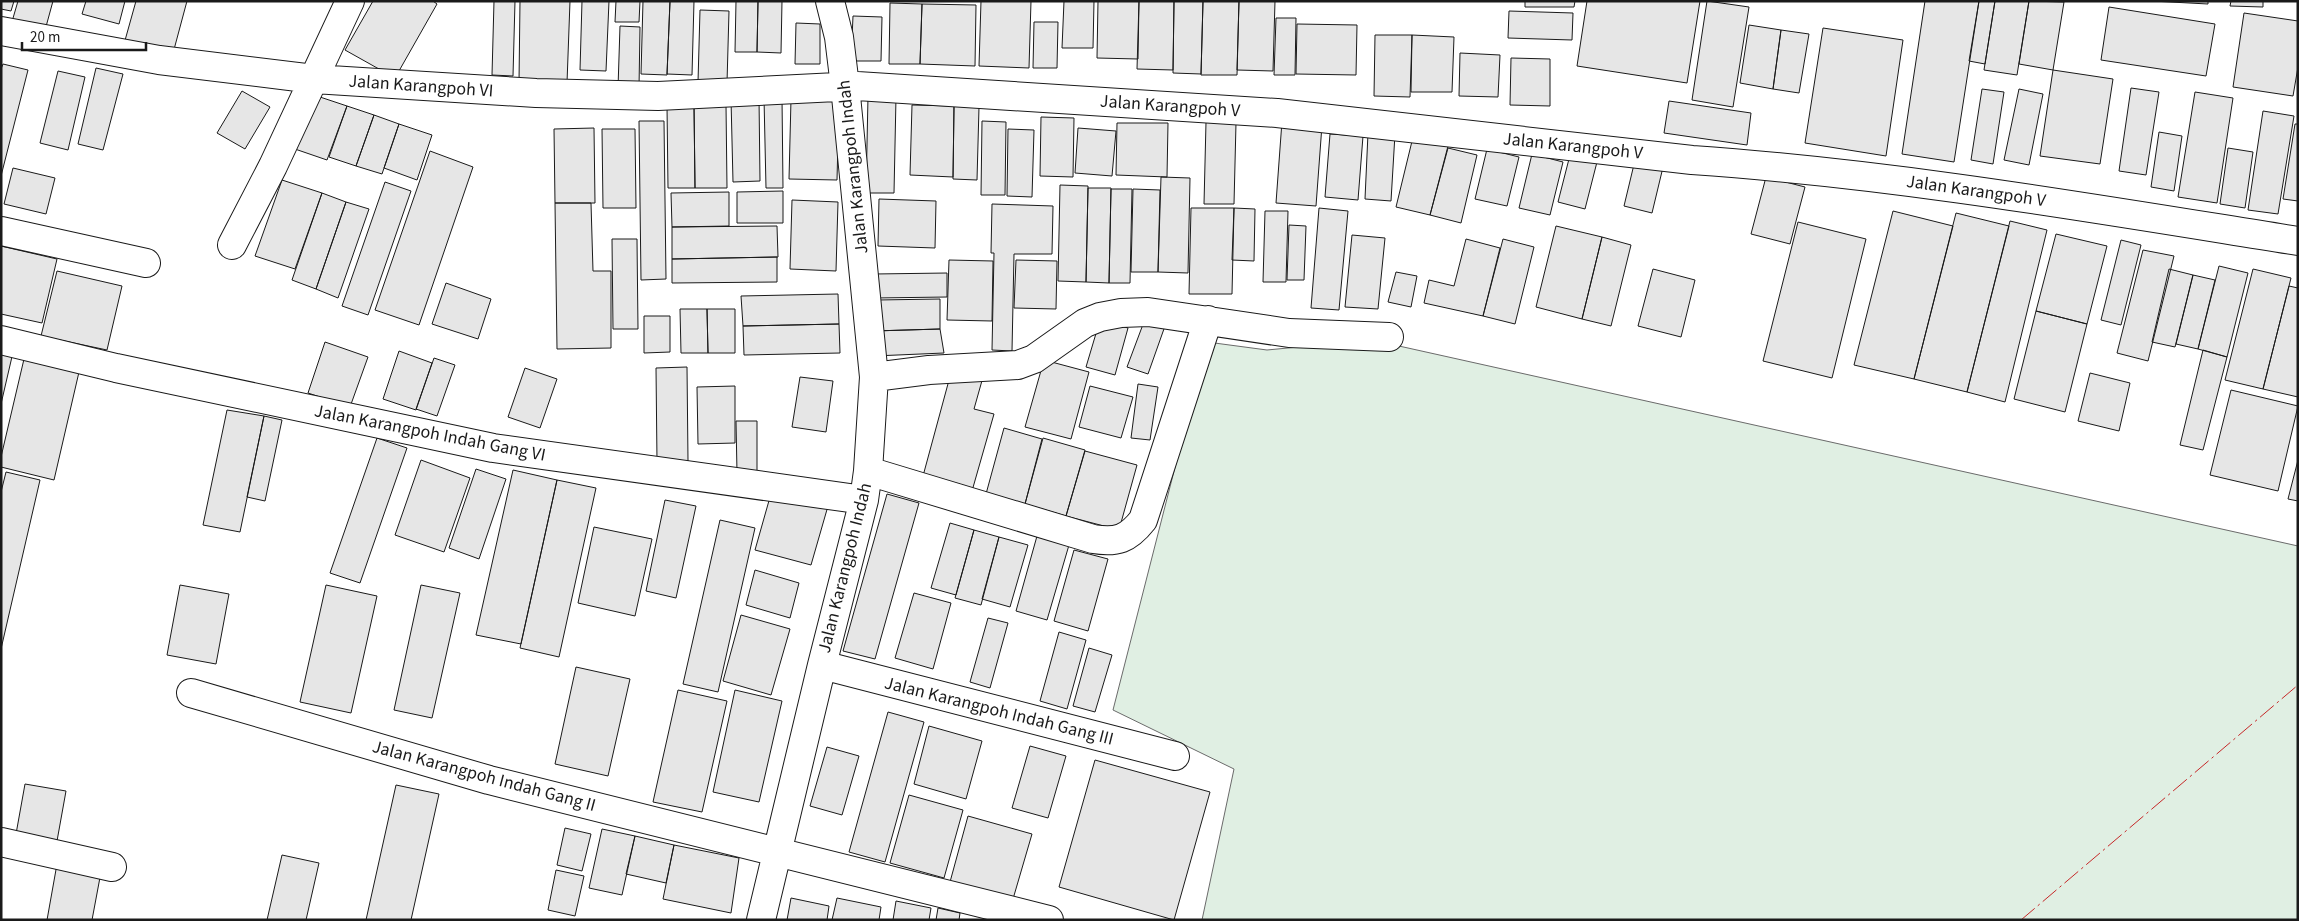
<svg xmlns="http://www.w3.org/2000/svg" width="2299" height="921" font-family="'Source Sans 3',sans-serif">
<rect width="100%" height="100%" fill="#fff"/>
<path fill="#e0efe3" stroke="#6a6a6a" d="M 1372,340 L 2298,546 L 2298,920 L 1202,920 L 1234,769 L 1113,710 L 1207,342 L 1267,350 Z"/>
<path fill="#e6e6e6" stroke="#1a1a1a" d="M 1,1 L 14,1 L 11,11 L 1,9 Z
M 18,1 L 53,1 L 44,34 L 11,25 Z
M 86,1 L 125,1 L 119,24 L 82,14 Z
M 136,1 L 187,1 L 172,57 L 124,44 Z
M 373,1 L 433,1 L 437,4 L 395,78 L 345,50 Z
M 494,1 L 515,1 L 513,76 L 492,75 Z
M 520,1 L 570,1 L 567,83 L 519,82 Z
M 582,1 L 609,1 L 606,71 L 580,70 Z
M 616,1 L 640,1 L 639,22 L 615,22 Z
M 643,1 L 670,1 L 667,75 L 641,74 Z
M 670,1 L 694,1 L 692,75 L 667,74 Z
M 736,1 L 758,1 L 757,52 L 735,52 Z
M 758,1 L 782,1 L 781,53 L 757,52 Z
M 981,1 L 1031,1 L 1029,68 L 979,66 Z
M 1064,1 L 1094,1 L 1093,48 L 1062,48 Z
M 1098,1 L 1139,1 L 1138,59 L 1097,58 Z
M 1139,1 L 1174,1 L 1173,70 L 1137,69 Z
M 1174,1 L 1203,1 L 1201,74 L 1173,73 Z
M 1203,1 L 1239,1 L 1237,75 L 1201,75 Z
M 1239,1 L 1275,1 L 1273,71 L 1237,70 Z
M 1525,1 L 1575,1 L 1574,7 L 1525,7 Z
M 1587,1 L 1700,1 L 1687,83 L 1577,66 Z
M 1707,1 L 1749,7 L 1733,107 L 1692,100 Z
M 1925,1 L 1979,1 L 1954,162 L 1902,154 Z
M 1979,1 L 1995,1 L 1985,64 L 1969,61 Z
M 1995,1 L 2029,1 L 2017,75 L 1984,70 Z
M 2029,1 L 2064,2 L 2053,70 L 2019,64 Z
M 2152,1 L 2208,1 L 2208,4 Z
M 2231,1 L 2263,1 L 2263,7 L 2230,6 Z
M 890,3 L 922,4 L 920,64 L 889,64 Z
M 922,4 L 976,5 L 975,66 L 920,64 Z
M 2109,7 L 2215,24 L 2206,76 L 2101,60 Z
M 700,10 L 729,11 L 727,83 L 698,82 Z
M 1509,11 L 1573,13 L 1572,40 L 1508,38 Z
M 2244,13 L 2298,21 L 2298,67 L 2293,96 L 2233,87 Z
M 853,16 L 882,17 L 881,61 L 851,61 Z
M 1276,18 L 1296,18 L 1295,75 L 1274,75 Z
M 1034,22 L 1058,22 L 1057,68 L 1033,68 Z
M 796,23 L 820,24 L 820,64 L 795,64 Z
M 1297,24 L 1357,25 L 1356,75 L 1296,74 Z
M 1749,25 L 1781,30 L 1773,89 L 1740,83 Z
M 620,26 L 640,27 L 639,88 L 618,88 Z
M 1823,28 L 1903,40 L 1886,156 L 1805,143 Z
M 1781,30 L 1809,34 L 1799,93 L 1773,89 Z
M 1375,35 L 1412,35 L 1410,97 L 1374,96 Z
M 1412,35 L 1454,37 L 1452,92 L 1411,92 Z
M 1460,53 L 1500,55 L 1498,97 L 1459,96 Z
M 1511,58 L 1550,59 L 1550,106 L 1510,105 Z
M 3,64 L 28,70 L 1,176 L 1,69 Z
M 96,68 L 123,74 L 103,150 L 78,144 Z
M 2053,70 L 2113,79 L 2100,164 L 2040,156 Z
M 58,71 L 85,77 L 68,150 L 40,143 Z
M 2131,88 L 2159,92 L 2146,175 L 2119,171 Z
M 1982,89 L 2004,92 L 1993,164 L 1971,160 Z
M 2019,89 L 2043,94 L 2029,165 L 2004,160 Z
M 242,91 L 270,107 L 245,149 L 217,133 Z
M 2195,92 L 2233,98 L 2217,203 L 2178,197 Z
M 311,94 L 347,106 L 327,160 L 292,148 Z
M 868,96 L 896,97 L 894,193 L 866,193 Z
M 759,98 L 760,181 L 733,182 L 731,99 Z
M 764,98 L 782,98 L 783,188 L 766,188 Z
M 791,99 L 839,101 L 837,180 L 789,179 Z
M 1669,101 L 1751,113 L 1747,145 L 1664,133 Z
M 694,105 L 726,105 L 727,188 L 695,188 Z
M 694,105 L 695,188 L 668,188 L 667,106 Z
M 912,105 L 954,106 L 953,177 L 910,175 Z
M 347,106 L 374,115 L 356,166 L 329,157 Z
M 954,106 L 979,107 L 977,180 L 953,179 Z
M 2263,111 L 2294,116 L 2278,214 L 2248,210 Z
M 374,115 L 399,124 L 382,174 L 356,166 Z
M 1041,117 L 1074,118 L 1073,177 L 1040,176 Z
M 639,121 L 664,121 L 666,279 L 641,280 Z
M 982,121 L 1006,122 L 1005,195 L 981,195 Z
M 1282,121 L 1322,125 L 1316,206 L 1276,203 Z
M 1206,122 L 1236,123 L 1234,204 L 1204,204 Z
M 1117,123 L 1168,123 L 1167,177 L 1116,175 Z
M 399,124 L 432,135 L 417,180 L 384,168 Z
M 2295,124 L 2298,124 L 2298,201 L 2283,199 Z
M 594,128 L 595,203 L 555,203 L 554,129 Z
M 1078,128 L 1116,131 L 1112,176 L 1075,173 Z
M 602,129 L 635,129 L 636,208 L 603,208 Z
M 1008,129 L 1034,130 L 1032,197 L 1007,196 Z
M 2159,132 L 2182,136 L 2174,191 L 2151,187 Z
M 1368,133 L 1395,134 L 1391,201 L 1365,199 Z
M 1330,134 L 1363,136 L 1358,200 L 1325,197 Z
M 1413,137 L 1448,146 L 1430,215 L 1396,207 Z
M 1448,148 L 1477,155 L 1461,223 L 1430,215 Z
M 2228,148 L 2253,152 L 2245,208 L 2220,204 Z
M 1487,149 L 1519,157 L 1507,206 L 1475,199 Z
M 430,151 L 473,167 L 419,325 L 375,310 Z
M 1571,151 L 1598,158 L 1585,209 L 1558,202 Z
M 1532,154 L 1563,162 L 1550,215 L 1519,208 Z
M 1636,156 L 1664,163 L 1652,213 L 1624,206 Z
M 13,168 L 55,178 L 46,214 L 4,204 Z
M 1161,177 L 1190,178 L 1188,273 L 1158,272 Z
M 1766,177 L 1805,187 L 1790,244 L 1751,234 Z
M 282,180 L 322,193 L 295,269 L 255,256 Z
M 385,182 L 411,191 L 368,315 L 342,306 Z
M 1060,185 L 1088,186 L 1086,282 L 1058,281 Z
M 1088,188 L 1111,188 L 1109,283 L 1086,282 Z
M 1111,189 L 1132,189 L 1130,283 L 1109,283 Z
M 1133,189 L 1160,190 L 1158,272 L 1131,272 Z
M 783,191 L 783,223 L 737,223 L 737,192 Z
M 729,192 L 729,226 L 672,227 L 671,193 Z
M 322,193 L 346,202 L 316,289 L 292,280 Z
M 879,199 L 936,201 L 935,248 L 878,246 Z
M 792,200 L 838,202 L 836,271 L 790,269 Z
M 346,202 L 369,209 L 338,298 L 316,289 Z
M 555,203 L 591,203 L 593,271 L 611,271 L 611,348 L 557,349 Z
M 992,204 L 1053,206 L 1052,254 L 1014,254 L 1012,351 L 992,350 L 994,253 L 991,253 Z
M 1191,208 L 1234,208 L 1232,294 L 1189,294 Z
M 1234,208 L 1255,209 L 1254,261 L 1232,260 Z
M 1319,208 L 1348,211 L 1339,310 L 1311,308 Z
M 1265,211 L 1288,211 L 1286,282 L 1263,282 Z
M 1893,211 L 1953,226 L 1914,379 L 1854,365 Z
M 1956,213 L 2009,226 L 1967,392 L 1914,379 Z
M 2010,221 L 2047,230 L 2005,402 L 1967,392 Z
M 1798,222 L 1866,239 L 1832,378 L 1763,361 Z
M 1289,225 L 1306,226 L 1304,280 L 1287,280 Z
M 777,226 L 778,257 L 672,259 L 672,227 Z
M 1556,226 L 1602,237 L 1582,319 L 1536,307 Z
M 2056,234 L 2107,246 L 2087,324 L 2036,311 Z
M 1352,235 L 1385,238 L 1378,309 L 1345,307 Z
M 1602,237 L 1631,245 L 1611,326 L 1582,319 Z
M 612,239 L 637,239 L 638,329 L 613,329 Z
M 1466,239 L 1500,248 L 1483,316 L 1424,303 L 1429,280 L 1454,286 Z
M 1503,239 L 1534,247 L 1515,324 L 1483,316 Z
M 2121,240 L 2141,245 L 2121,325 L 2101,320 Z
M 1,246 L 57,259 L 42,323 L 1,314 Z
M 2143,250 L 2174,256 L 2148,361 L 2117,353 Z
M 777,257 L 777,282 L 672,283 L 672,259 Z
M 949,260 L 993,261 L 992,321 L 947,320 Z
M 1016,260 L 1057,261 L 1056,309 L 1014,308 Z
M 2219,266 L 2248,273 L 2227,357 L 2198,349 Z
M 1653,269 L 1695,280 L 1681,337 L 1638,326 Z
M 2169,269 L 2193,275 L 2175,347 L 2152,342 Z
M 2253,269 L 2291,278 L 2263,389 L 2225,380 Z
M 57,271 L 122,286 L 107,350 L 41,336 Z
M 1396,272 L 1417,276 L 1411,307 L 1388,302 Z
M 947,273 L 947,297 L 875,298 L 874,274 Z
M 2193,275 L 2215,280 L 2198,349 L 2176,344 Z
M 446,283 L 491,299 L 478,339 L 432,324 Z
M 2289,286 L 2298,288 L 2298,397 L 2263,389 Z
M 838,294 L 839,324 L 743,326 L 741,296 Z
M 940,299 L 940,329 L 873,331 L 877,300 Z
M 680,309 L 707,309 L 708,353 L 681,353 Z
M 707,309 L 735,309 L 735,353 L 708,353 Z
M 2036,311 L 2087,324 L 2065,412 L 2014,399 Z
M 644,316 L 670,316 L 670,352 L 644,353 Z
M 1145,319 L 1165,326 L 1148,374 L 1127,367 Z
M 1100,320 L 1128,328 L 1115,375 L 1086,367 Z
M 839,324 L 840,353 L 744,355 L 743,326 Z
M 940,329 L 944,353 L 874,356 L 873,331 Z
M 325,342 L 368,357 L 350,407 L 308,393 Z
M 1,345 L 14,348 L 1,404 Z
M 2203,350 L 2227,357 L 2203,450 L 2180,445 Z
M 399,351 L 432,363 L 416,410 L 383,399 Z
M 434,358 L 455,365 L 437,416 L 416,409 Z
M 24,359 L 79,372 L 54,480 L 1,467 L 1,457 Z
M 1044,360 L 1089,372 L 1071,439 L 1025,427 Z
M 687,367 L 688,461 L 657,462 L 656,368 Z
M 525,368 L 557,379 L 540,428 L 508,417 Z
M 952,369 L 983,377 L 974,409 L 994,414 L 972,491 L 923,476 Z
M 2090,373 L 2130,383 L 2119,431 L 2078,421 Z
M 800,377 L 833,381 L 826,432 L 792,427 Z
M 1138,384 L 1158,387 L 1150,440 L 1131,438 Z
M 735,386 L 735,443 L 698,444 L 697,387 Z
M 1090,386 L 1133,397 L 1121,438 L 1079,427 Z
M 2231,390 L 2298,406 L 2278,491 L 2210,475 Z
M 227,410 L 264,416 L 240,532 L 203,525 Z
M 264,416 L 282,420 L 265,501 L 247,497 Z
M 736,421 L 757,421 L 757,473 L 737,473 Z
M 1004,428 L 1042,439 L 1025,504 L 986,494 Z
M 377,438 L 407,448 L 360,583 L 330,573 Z
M 1043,438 L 1085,450 L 1066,516 L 1025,504 Z
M 1085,451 L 1137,465 L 1119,530 L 1066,516 Z
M 421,460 L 470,478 L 444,552 L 395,535 Z
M 2298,460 L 2298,501 L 2288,499 Z
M 476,469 L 506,479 L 479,559 L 449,548 Z
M 513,470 L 557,480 L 521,644 L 476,635 Z
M 6,472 L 40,480 L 1,649 L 1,492 Z
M 557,480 L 596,488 L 559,657 L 520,648 Z
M 772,490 L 828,506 L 811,565 L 755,550 Z
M 887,494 L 919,503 L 875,659 L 843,651 Z
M 665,500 L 696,506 L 676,598 L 646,591 Z
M 720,520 L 755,528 L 718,692 L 683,684 Z
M 950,523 L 974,530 L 956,595 L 931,588 Z
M 594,527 L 652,539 L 635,616 L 578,603 Z
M 974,530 L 999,537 L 981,605 L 955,598 Z
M 1037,536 L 1069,545 L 1047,620 L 1016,611 Z
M 999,537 L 1028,545 L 1010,607 L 982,599 Z
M 1074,550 L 1108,559 L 1088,631 L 1054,621 Z
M 755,570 L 799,583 L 790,618 L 746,605 Z
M 180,585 L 229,594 L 216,664 L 167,655 Z
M 326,585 L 377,596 L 351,713 L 300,702 Z
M 421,585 L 460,593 L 432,718 L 394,710 Z
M 914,593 L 951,603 L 933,669 L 895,658 Z
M 741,615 L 790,629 L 771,695 L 723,681 Z
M 988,618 L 1008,623 L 990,688 L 970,682 Z
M 1059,632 L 1086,640 L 1067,709 L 1040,701 Z
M 1089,648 L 1112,655 L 1095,712 L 1073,706 Z
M 576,667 L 630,679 L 608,776 L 555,764 Z
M 678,690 L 727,701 L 702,812 L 653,802 Z
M 735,690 L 782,701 L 759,802 L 713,792 Z
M 888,712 L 924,722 L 885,862 L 849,852 Z
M 929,726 L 982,741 L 966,799 L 914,784 Z
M 1030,746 L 1066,756 L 1048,818 L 1012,808 Z
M 827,747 L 859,756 L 842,815 L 810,806 Z
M 1095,760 L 1210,792 L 1174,920 L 1059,887 Z
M 25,784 L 66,791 L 57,841 L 16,834 Z
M 396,785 L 439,794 L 411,920 L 366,920 Z
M 909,795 L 963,810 L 944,878 L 890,863 Z
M 968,816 L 1032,834 L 1013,899 L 950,882 Z
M 565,828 L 591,834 L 582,871 L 557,865 Z
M 602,829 L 635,836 L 622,895 L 589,888 Z
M 635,836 L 674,845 L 666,883 L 626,874 Z
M 674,845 L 739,858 L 731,913 L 663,899 Z
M 282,855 L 319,863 L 306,920 L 267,920 Z
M 57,864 L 101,872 L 92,920 L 47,920 Z
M 556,870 L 584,876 L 575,916 L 548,910 Z
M 791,898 L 829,906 L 827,920 L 787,920 Z
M 837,898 L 881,907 L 879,920 L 832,920 Z
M 896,901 L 931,908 L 929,920 L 893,920 Z
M 938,908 L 960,913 L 959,920 L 936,920 Z"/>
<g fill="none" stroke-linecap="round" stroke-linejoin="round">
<g stroke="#1a1a1a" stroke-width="30">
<path id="minor" d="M 1,31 L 159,60 L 314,79 L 536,93 L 658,96 L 857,86 L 1277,113 L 1692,160 C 1896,174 2097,209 2298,241
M 1,231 L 146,263
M 232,245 L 273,166 L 350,1
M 1,340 L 116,368 L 493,448 L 864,500
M 874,377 L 929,370 L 1018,365 L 1034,359 L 1085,323 L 1100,317 L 1121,313 L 1148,312 L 1289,333 L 1389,337
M 868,471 L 1093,539 C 1117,543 1128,539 1143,520 L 1208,320
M 822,665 L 1175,756
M 191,693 L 489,780 L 1049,920
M 1,842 L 112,867
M 761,920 L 822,665 L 864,500 L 868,471 L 874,377 L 845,86 L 839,37 L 830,1"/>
</g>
<use href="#minor" stroke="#fff" stroke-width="28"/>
<path stroke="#c62828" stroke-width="1" stroke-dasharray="18 4 2.5 4" stroke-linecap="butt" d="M 2021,920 L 2298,685"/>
</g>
<g text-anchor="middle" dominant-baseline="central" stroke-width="4" stroke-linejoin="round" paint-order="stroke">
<g font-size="18" fill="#1a1a1a" stroke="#fff">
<text transform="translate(421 86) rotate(4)">Jalan Karangpoh VI</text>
<text transform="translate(1170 106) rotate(4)">Jalan Karangpoh V</text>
<text transform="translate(1573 146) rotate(6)">Jalan Karangpoh V</text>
<text transform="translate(853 167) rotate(-96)">Jalan Karangpoh Indah</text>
<text transform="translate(1976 191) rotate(8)">Jalan Karangpoh V</text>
<text transform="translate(430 433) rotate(11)">Jalan Karangpoh Indah Gang VI</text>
<text transform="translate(845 568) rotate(-76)">Jalan Karangpoh Indah</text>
<text transform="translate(999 711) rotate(14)">Jalan Karangpoh Indah Gang III</text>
<text transform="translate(484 776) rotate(15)">Jalan Karangpoh Indah Gang II</text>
</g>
</g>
<rect width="2299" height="921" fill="none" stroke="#1a1a1a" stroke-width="5"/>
<path d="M22 42v8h124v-8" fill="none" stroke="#1a1a1a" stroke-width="2.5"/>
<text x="30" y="42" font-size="15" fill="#1a1a1a" stroke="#ffffff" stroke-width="4" paint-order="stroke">20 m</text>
</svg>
